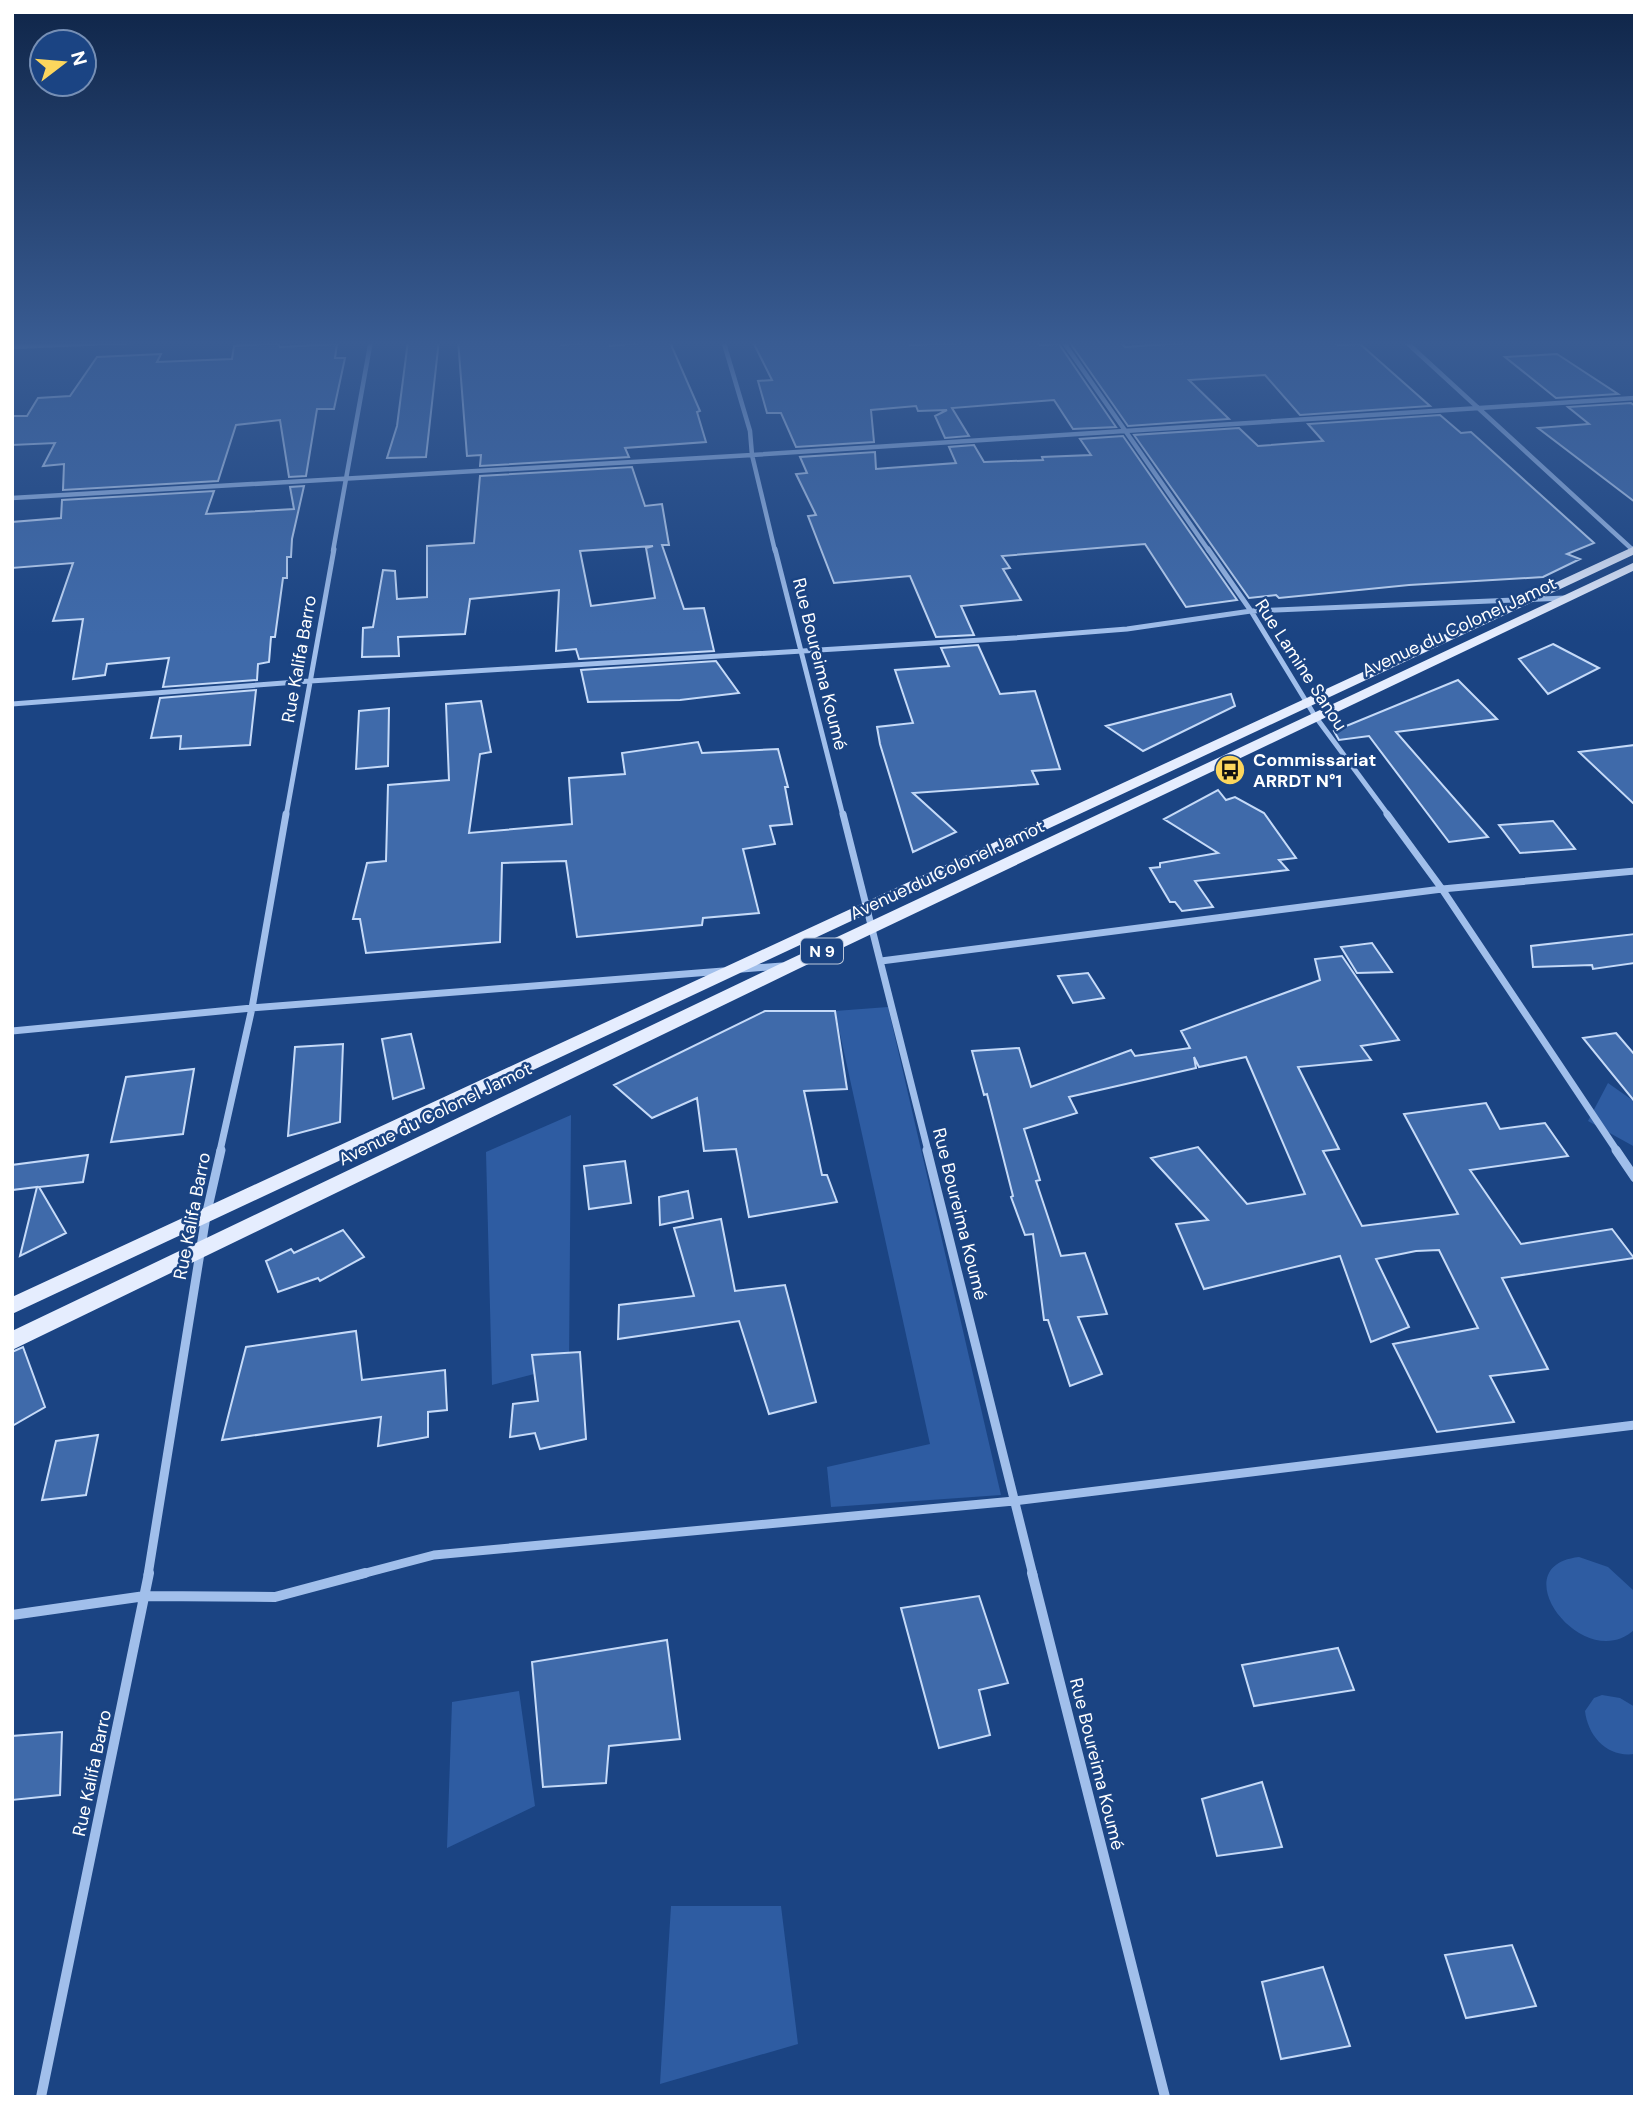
<svg xmlns="http://www.w3.org/2000/svg" width="1647" height="2109" font-family="'DM Sans',sans-serif">
<rect width="100%" height="100%" fill="#1b4483"/>
<path fill="#2e5ca2" d="M 888,1007 L 1001,1495 L 831,1507 L 827,1467 L 930,1444 L 835,1011 Z
M 1608,1083 L 1635,1102 L 1635,1147 L 1588,1121 Z
M 571,1115 L 569,1365 L 492,1385 L 486,1152 Z
M 1579,1557 L 1608,1567 L 1633,1590 L 1635,1629 C 1585,1677 1499,1566 1579,1557 Z
M 519,1691 L 535,1806 L 447,1848 L 452,1702 Z
M 1602,1695 L 1620,1698 L 1635,1707 L 1635,1754 C 1608,1758 1588,1737 1585,1711 L 1594,1698 Z
M 671,1906 L 781,1906 L 798,2044 L 660,2084 Z"/>
<path fill="#3f6aaa" stroke="#c5daf8" stroke-width="2" fill-rule="evenodd" d="M 439,340 L 426,457 L 387,458 L 397,426 L 408,341 Z
M 458,340 L 560,340 L 561,345 L 609,341 L 610,346 L 669,340 L 700,411 L 697,412 L 706,442 L 625,448 L 629,457 L 480,466 L 481,455 L 467,456 Z
M 752,340 L 910,340 L 910,345 L 1036,340 L 1040,345 L 1059,344 L 1116,427 L 1073,429 L 1054,400 L 952,408 L 969,436 L 945,438 L 935,416 L 947,410 L 918,411 L 916,406 L 871,410 L 874,442 L 796,447 L 781,413 L 767,413 L 758,381 L 772,380 Z
M 1118,340 L 1125,347 L 1226,340 L 1235,342 L 1331,340 L 1338,345 L 1360,344 L 1430,406 L 1300,415 L 1265,375 L 1189,380 L 1229,419 L 1128,426 L 1070,343 Z
M 278,343 L 280,347 L 337,344 L 335,358 L 345,358 L 334,409 L 317,409 L 306,476 L 289,477 L 280,420 L 236,425 L 218,481 L 63,490 L 64,464 L 43,466 L 55,443 L 12,445 L 12,416 L 27,416 L 38,398 L 70,396 L 97,357 L 161,354 L 157,362 L 232,359 L 234,346 Z
M 1557,354 L 1618,394 L 1556,398 L 1505,357 Z
M 1631,403 L 1635,406 L 1635,502 L 1538,428 L 1589,424 L 1568,407 Z
M 1440,415 L 1461,433 L 1471,432 L 1594,543 L 1567,554 L 1580,559 L 1543,577 L 1409,585 L 1279,598 L 1276,595 L 1249,598 L 1134,435 L 1239,428 L 1258,446 L 1323,441 L 1308,424 Z
M 1123,436 L 1237,600 L 1186,607 L 1145,544 L 1002,556 L 1010,568 L 1003,569 L 1021,600 L 961,606 L 974,635 L 936,637 L 910,576 L 834,583 L 808,516 L 816,515 L 796,474 L 807,473 L 800,457 L 875,452 L 876,469 L 888,468 L 956,463 L 949,447 L 974,445 L 984,462 L 1043,460 L 1042,457 L 1091,455 L 1080,439 Z
M 632,467 L 645,506 L 662,504 L 669,545 L 662,545 L 684,609 L 704,608 L 714,651 L 579,659 L 576,649 L 556,651 L 559,590 L 470,599 L 465,634 L 398,637 L 399,656 L 362,657 L 363,628 L 373,627 L 383,570 L 395,571 L 397,599 L 427,597 L 427,546 L 474,543 L 480,476 ZM 653,546 L 646,548 L 655,598 L 591,606 L 580,551 Z
M 304,486 L 292,539 L 291,557 L 287,557 L 287,578 L 283,578 L 275,637 L 271,637 L 269,662 L 258,664 L 257,680 L 163,687 L 169,658 L 107,664 L 105,675 L 73,679 L 83,619 L 53,621 L 73,563 L 12,568 L 12,522 L 61,518 L 62,500 L 214,491 L 206,514 L 294,509 L 290,487 Z
M 1553,644 L 1599,668 L 1548,694 L 1519,659 Z
M 978,645 L 1000,694 L 1035,691 L 1060,769 L 1032,771 L 1038,784 L 913,793 L 956,832 L 913,852 L 880,744 L 877,727 L 913,723 L 895,670 L 949,666 L 941,648 Z
M 716,661 L 739,693 L 680,700 L 588,702 L 581,670 Z
M 1458,680 L 1497,719 L 1396,732 L 1488,837 L 1449,842 L 1369,736 L 1339,740 L 1334,731 Z
M 256,690 L 250,745 L 180,749 L 181,736 L 151,738 L 160,698 Z
M 1231,694 L 1235,706 L 1143,751 L 1106,726 Z
M 481,701 L 491,752 L 480,754 L 469,833 L 572,824 L 569,778 L 625,774 L 622,753 L 698,742 L 702,753 L 778,749 L 788,787 L 785,787 L 792,824 L 770,826 L 775,844 L 743,849 L 759,913 L 703,918 L 702,925 L 577,937 L 566,861 L 502,863 L 500,942 L 366,953 L 360,919 L 353,919 L 367,863 L 386,861 L 388,785 L 449,780 L 446,704 Z
M 389,708 L 388,766 L 356,769 L 359,711 Z
M 1635,745 L 1635,805 L 1579,752 Z
M 1218,790 L 1226,800 L 1235,797 L 1264,813 L 1296,858 L 1279,860 L 1288,870 L 1195,881 L 1213,907 L 1182,911 L 1175,902 L 1170,902 L 1150,868 L 1160,867 L 1160,863 L 1218,853 L 1164,819 Z
M 1553,821 L 1575,849 L 1520,853 L 1499,825 Z
M 1635,934 L 1635,963 L 1593,969 L 1592,965 L 1533,967 L 1531,946 Z
M 1372,943 L 1392,972 L 1357,973 L 1341,947 Z
M 1342,956 L 1399,1040 L 1361,1046 L 1371,1060 L 1298,1067 L 1339,1149 L 1323,1151 L 1362,1226 L 1458,1214 L 1404,1114 L 1486,1103 L 1500,1129 L 1545,1123 L 1568,1156 L 1470,1170 L 1521,1244 L 1612,1229 L 1634,1258 L 1502,1278 L 1548,1369 L 1490,1376 L 1514,1422 L 1437,1432 L 1393,1344 L 1478,1328 L 1439,1250 L 1416,1251 L 1376,1259 L 1409,1327 L 1371,1342 L 1340,1256 L 1204,1289 L 1176,1224 L 1208,1220 L 1151,1158 L 1198,1147 L 1247,1204 L 1305,1194 L 1246,1057 L 1199,1067 L 1194,1057 L 1196,1068 L 1069,1097 L 1077,1113 L 1024,1129 L 1040,1180 L 1036,1181 L 1061,1256 L 1085,1253 L 1107,1314 L 1078,1317 L 1102,1374 L 1070,1386 L 1048,1320 L 1044,1320 L 1033,1234 L 1025,1235 L 1011,1197 L 1013,1196 L 987,1094 L 984,1095 L 972,1051 L 1019,1048 L 1031,1087 L 1131,1050 L 1135,1056 L 1190,1048 L 1181,1031 L 1320,980 L 1315,959 Z
M 1088,973 L 1104,998 L 1073,1003 L 1058,976 Z
M 765,1011 L 835,1011 L 847,1089 L 804,1091 L 822,1175 L 827,1175 L 837,1202 L 749,1217 L 736,1149 L 704,1151 L 697,1098 L 652,1118 L 614,1085 Z
M 1616,1033 L 1635,1055 L 1635,1102 L 1583,1038 Z
M 411,1034 L 424,1088 L 393,1099 L 382,1039 Z
M 343,1044 L 340,1122 L 288,1136 L 295,1047 Z
M 194,1069 L 183,1134 L 111,1142 L 126,1077 Z
M 88,1155 L 83,1182 L 39,1187 L 66,1233 L 20,1256 L 37,1187 L 12,1190 L 12,1165 Z
M 625,1161 L 631,1203 L 589,1209 L 584,1166 Z
M 688,1191 L 693,1218 L 660,1225 L 659,1197 Z
M 721,1219 L 735,1291 L 785,1285 L 816,1402 L 769,1414 L 739,1321 L 618,1339 L 619,1305 L 694,1296 L 674,1228 Z
M 343,1230 L 364,1257 L 320,1281 L 318,1278 L 278,1292 L 266,1261 L 291,1249 L 294,1253 Z
M 356,1331 L 362,1380 L 445,1370 L 447,1410 L 428,1412 L 428,1437 L 378,1446 L 381,1417 L 222,1440 L 246,1347 Z
M 23,1347 L 45,1407 L 12,1426 L 12,1352 Z
M 580,1352 L 586,1439 L 540,1449 L 535,1433 L 510,1437 L 513,1404 L 538,1401 L 532,1355 Z
M 98,1435 L 86,1495 L 42,1500 L 56,1441 Z
M 979,1596 L 1008,1683 L 979,1690 L 990,1735 L 939,1748 L 901,1608 Z
M 667,1640 L 680,1739 L 609,1746 L 606,1783 L 543,1787 L 532,1662 Z
M 1338,1648 L 1354,1690 L 1254,1706 L 1242,1665 Z
M 62,1732 L 60,1795 L 12,1800 L 12,1736 Z
M 1262,1782 L 1282,1847 L 1217,1856 L 1202,1799 Z
M 1512,1945 L 1536,2006 L 1466,2018 L 1445,1955 Z
M 1323,1967 L 1350,2046 L 1281,2059 L 1262,1982 Z"/>
<g fill="none" stroke-linecap="round" stroke-linejoin="round">
<path stroke="#a1bfeb" stroke-width="4.5" d="M 723,340 L 750,431 L 752,455 L 775,551
M 1062,340 L 1209,551
M 1404,340 L 1634,551
M 12,347 L 176,340
M 12,498 L 752,455 L 1635,398
M 333,551 L 371,340"/>
<path stroke="#a1bfeb" stroke-width="5" d="M 775,549 L 843,816
M 1208,549 L 1251,611 L 1315,716 L 1389,816
M 1632,549 L 1635,552
M 12,704 L 310,681 L 1014,638 L 1127,629 L 1251,611 L 1565,598
M 286,816 L 334,549"/>
<path stroke="#a1bfeb" stroke-width="7" d="M 843,814 L 928,1151
M 1387,814 L 1442,889 L 1617,1151
M 881,961 L 1442,889 L 1635,871
M 742,969 L 782,966
M 12,1031 L 252,1008 L 723,971
M 220,1151 L 252,1008 L 286,814"/>
<path stroke="#a1bfeb" stroke-width="9" d="M 927,1150 L 1033,1575
M 1616,1150 L 1635,1178
M 148,1575 L 206,1216 L 221,1150
M 358,1575 L 434,1555 L 1014,1501 L 1635,1425"/>
<path stroke="#a1bfeb" stroke-width="10" d="M 1032,1573 L 1165,2097
M 12,1615 L 145,1596 L 275,1597 L 365,1573
M 41,2097 L 149,1573"/>
<path fill="#e5edfe" fill-rule="evenodd" d="M 1635,546 L 1635,554 L 12,1314 L 12,1297 Z
M 1635,562 L 1635,570 L 798,969 L 12,1350 L 12,1331 L 786,961 Z"/>
</g>
<linearGradient id="sky" x2="0" y2="1"><stop stop-color="#0f2548"/><stop offset="0.54" stop-color="#395c93"/><stop offset="1" stop-color="#395c93" stop-opacity="0"/></linearGradient>
<rect width="1647" height="635" fill="url(#sky)"/>
<defs>
<g id="bus-disc" transform="scale(1.575)"><circle r="9.5" fill="#fcd65d" stroke="#1b4483"/><path d="M-5-6H5V4H4V6H2V4H-2V6H-4V4H-5ZM-3.5-4V0h7V-4ZM-3.5 1.2v1.5H-2V1.2ZM2 1.2v1.5H3.5V1.2Z" fill="#111"/></g>
</defs>
<g fill-rule="evenodd">
<use href="#bus-disc" x="1230" y="770"/>
</g>
<g text-anchor="middle" dominant-baseline="central" stroke-width="5" stroke-linejoin="round" paint-order="stroke">
<rect fill="#1b4483" stroke="#bbc7da" stroke-width="2" x="801" y="938.5" width="42" height="25" rx="5"/>
<g font-size="16" font-weight="bold" fill="#fff">
<text x="822" y="951">N 9</text>
</g>
<g font-size="18" fill="#fff" stroke="#1b4483">
<text transform="translate(1459 627) rotate(-25)">Avenue du Colonel Jamot</text>
<text transform="translate(299 659) rotate(-80)">Rue Kalifa Barro</text>
<text transform="translate(820 664) rotate(76)">Rue Boureima Koumé</text>
<text transform="translate(1301 665) rotate(57)">Rue Lamine Sanou</text>
<text transform="translate(947 870) rotate(-25)">Avenue du Colonel Jamot</text>
<text transform="translate(435 1114) rotate(-26)">Avenue du Colonel Jamot</text>
<text transform="translate(960 1214) rotate(76)">Rue Boureima Koumé</text>
<text transform="translate(192 1216) rotate(-79)">Rue Kalifa Barro</text>
<text transform="translate(1097 1764) rotate(76)">Rue Boureima Koumé</text>
<text transform="translate(92 1773) rotate(-78)">Rue Kalifa Barro</text>
</g>
<g font-size="18" font-weight="bold" fill="#fff" stroke="#1b4483" text-anchor="start">
<text x="1253" y="760">Commissariat<tspan x="1253" dy="21">ARRDT N°1</tspan></text>
</g>
</g>
<rect width="1647" height="2109" fill="none" stroke="#ffffff" stroke-width="28"/>
<g transform="translate(63 63) rotate(74)"><circle r="33" fill="#1b4483" stroke="#768fb5" stroke-width="2"/>
<path d="M0-5L12 26L0 18L-12 26Z" fill="#fcd65d"/>
<text y="-10" font-size="19" font-weight="bold" text-anchor="middle" fill="#ffffff">N</text>
</g>
</svg>
